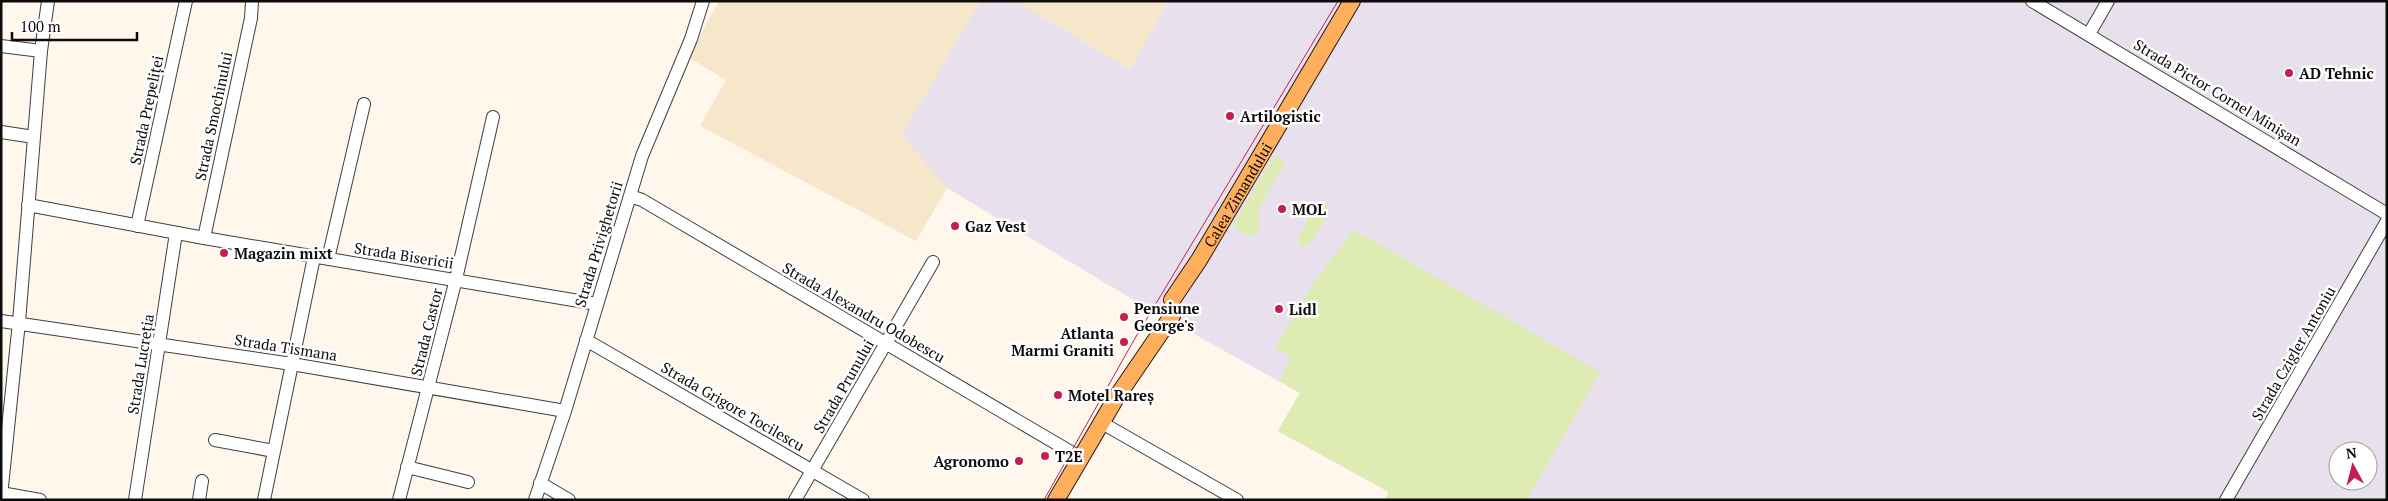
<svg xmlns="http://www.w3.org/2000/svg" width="2388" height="501" font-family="'PT Serif',serif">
<rect width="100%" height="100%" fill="#fff6ec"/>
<path fill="#e8e0ec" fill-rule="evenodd" d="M 980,1 L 1016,1 L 1130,69 L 1168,1 L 2387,1 L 2387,500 L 1385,500 L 1389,492 L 1278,431 L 1300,393 L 1142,305 L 947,188 L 901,135 ZM 2338,451 L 2368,451 L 2368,481 L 2338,481 Z"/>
<path fill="#f6e7ca" d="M 719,1 L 980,1 L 902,135 L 947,188 L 916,241 L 700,126 L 726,80 L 688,57 Z
M 1016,1 L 1168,1 L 1130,69 Z"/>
<path fill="#deebb3" d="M 1274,156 L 1282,158 L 1285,164 C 1277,178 1266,192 1260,208 C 1256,216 1265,237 1248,235 C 1240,234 1237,229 1234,223 Z
M 1325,203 L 1328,205 L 1329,213 L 1310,244 L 1302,246 L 1299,244 L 1298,237 L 1316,206 Z
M 1354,230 L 1600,372 L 1527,500 L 1385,500 L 1389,492 L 1278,431 L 1300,393 L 1279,381 L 1291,358 L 1275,348 L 1316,279 Z"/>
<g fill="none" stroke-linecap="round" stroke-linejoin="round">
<g stroke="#3f3f3f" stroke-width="14">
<path id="minor" d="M 2032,1 L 2387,214
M 2089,34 L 2108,1
M 1,46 L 41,51
M 1,132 L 34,137
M 630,196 L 642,200 L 1081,458
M 28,205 L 204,238 L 597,304
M 137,226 L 186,1
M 204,238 L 251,18 L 252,1
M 328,259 L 364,104
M 1,321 L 292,364 L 565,411
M 586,340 L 863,500
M 1102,423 L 1237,500
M 215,440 L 274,451
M 407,467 L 468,482
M 540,483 L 569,500
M 1,493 L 40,500
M 1,496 L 19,322 L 41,51 L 48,1
M 135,500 L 176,233
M 199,500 L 202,481
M 264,500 L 314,257
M 399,500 L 456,279 L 493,117
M 535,500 L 565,411 L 642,156 L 691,39 L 703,1
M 795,500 L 933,262
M 2226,500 L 2387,221"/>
</g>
<g stroke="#1d1d1d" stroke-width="18">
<g id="major">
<path id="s1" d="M 1172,300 L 1199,260 L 1352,1"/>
<path d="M 1056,500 L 1116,398 L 1172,316"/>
</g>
</g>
<use href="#minor" stroke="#fff" stroke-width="12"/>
<use href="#major" stroke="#ffae5c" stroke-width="16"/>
<path stroke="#c31e4f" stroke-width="1" d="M 1044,500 L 1134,340 L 1338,1"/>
</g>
<g fill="#c31e4f" stroke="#fff" stroke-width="2">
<circle cx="2289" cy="73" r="5"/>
<circle cx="1230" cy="116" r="5"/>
<circle cx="1282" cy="209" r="5"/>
<circle cx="955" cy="226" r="5"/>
<circle cx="224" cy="253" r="5"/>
<circle cx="1279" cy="309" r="5"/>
<circle cx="1124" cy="317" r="5"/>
<circle cx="1124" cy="342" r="5"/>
<circle cx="1058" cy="395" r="5"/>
<circle cx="1045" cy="456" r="5"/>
<circle cx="1019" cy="461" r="5"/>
</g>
<g text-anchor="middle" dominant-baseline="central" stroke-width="5" stroke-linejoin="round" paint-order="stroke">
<g font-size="15" font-weight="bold" fill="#0c0c0c" stroke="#fff" text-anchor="start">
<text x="2299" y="73">AD Tehnic</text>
<text x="1240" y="116">Artilogistic</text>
<text x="1292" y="209">MOL</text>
<text x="965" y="226">Gaz Vest</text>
<text x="234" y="253">Magazin mixt</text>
<text x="1134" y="308">Pensiune<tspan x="1134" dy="17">George's</tspan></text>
<text x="1289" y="309">Lidl</text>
<text x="1114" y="333" text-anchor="end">Atlanta<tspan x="1114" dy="17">Marmi Graniti</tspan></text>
<text x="1068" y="395">Motel Rareș</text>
<text x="1055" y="456">T2E</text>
<text x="1009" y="461" text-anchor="end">Agronomo</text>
</g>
<g font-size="15" fill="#0c0c0c" stroke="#fff">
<text transform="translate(2218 92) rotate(31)">Strada Pictor Cornel Minișan</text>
<text transform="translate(146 110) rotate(-78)">Strada Prepeliței</text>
<text transform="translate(213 116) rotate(-78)">Strada Smochinului</text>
<text stroke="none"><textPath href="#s1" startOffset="124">Calea Zimandului</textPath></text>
<text transform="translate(598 244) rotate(-73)">Strada Privighetorii</text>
<text transform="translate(404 255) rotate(9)">Strada Bisericii</text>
<text transform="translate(864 312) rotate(30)">Strada Alexandru Odobescu</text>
<text transform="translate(426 332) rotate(-76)">Strada Castor</text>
<text transform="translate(286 347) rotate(9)">Strada Tismana</text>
<text transform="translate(2293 353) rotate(-60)">Strada Czigler Antoniu</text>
<text transform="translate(140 364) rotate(-81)">Strada Lucreția</text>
<text transform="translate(843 386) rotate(-60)">Strada Prunului</text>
<text transform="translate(733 406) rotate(30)">Strada Grigore Tocilescu</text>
</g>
</g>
<rect width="2388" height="501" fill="none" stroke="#0c0c0c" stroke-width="5"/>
<g transform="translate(2353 466) rotate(353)"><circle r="24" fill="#ffffff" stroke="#9e9e9e"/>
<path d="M0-4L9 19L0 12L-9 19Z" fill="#c31e4f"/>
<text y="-8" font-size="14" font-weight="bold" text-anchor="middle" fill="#0c0c0c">N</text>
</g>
<path d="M12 32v8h125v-8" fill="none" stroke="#0c0c0c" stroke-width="2.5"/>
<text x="20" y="32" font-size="15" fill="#0c0c0c" stroke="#ffffff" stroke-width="4" paint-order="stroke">100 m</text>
</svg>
